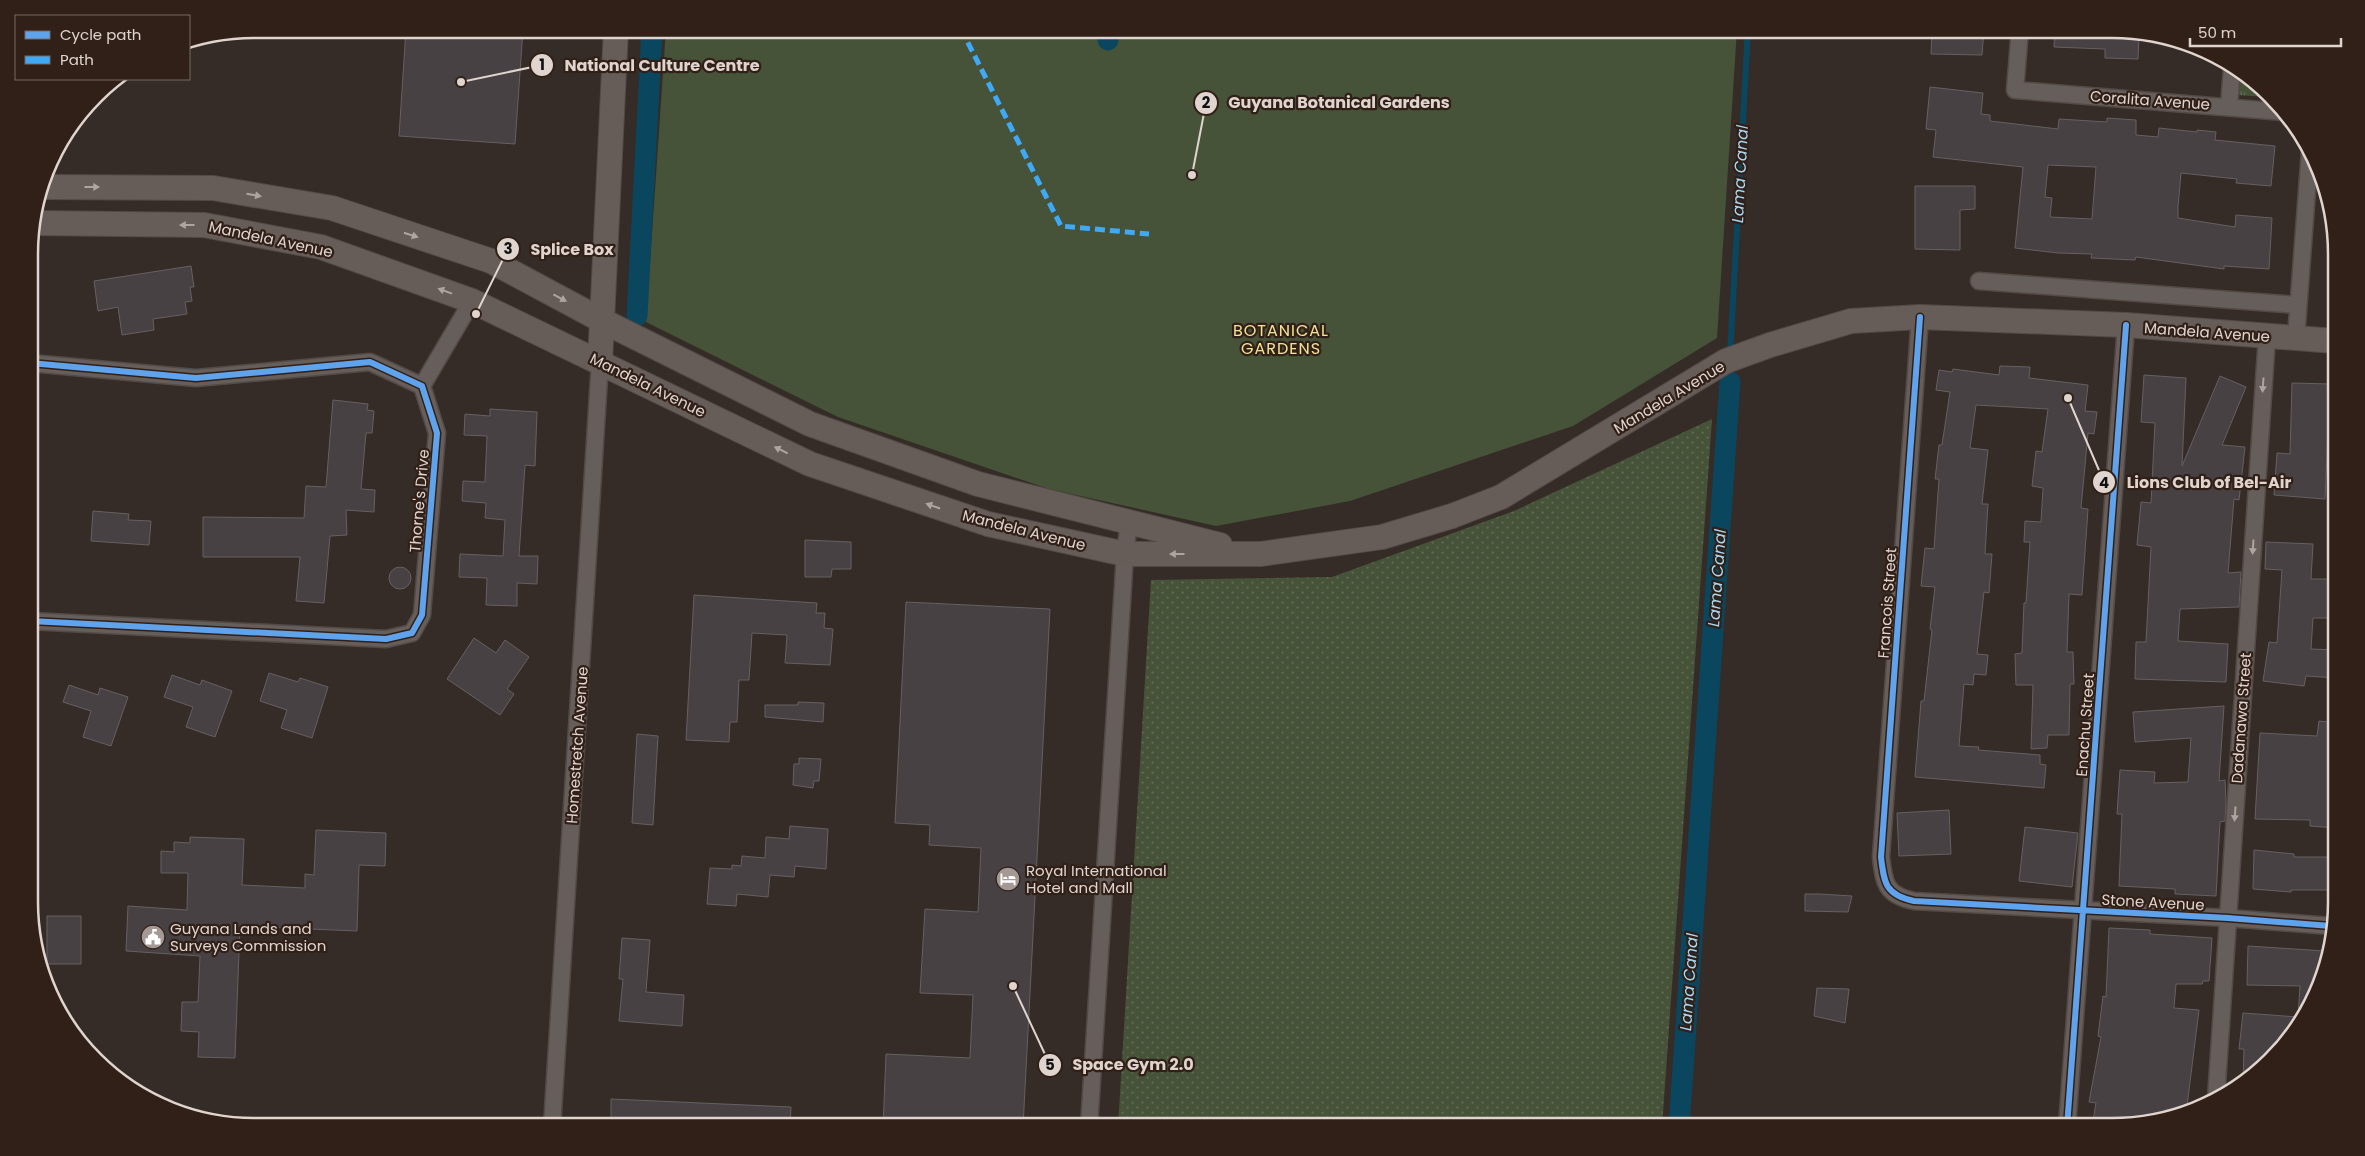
<svg xmlns="http://www.w3.org/2000/svg" width="2365" height="1156" font-family="Poppins,sans-serif">
<defs>
<pattern id="grass-dots" width="8" height="8" patternUnits="userSpaceOnUse" patternTransform="scale(1.25)"><rect width="8" height="8" fill="#465339"/><path d="M2 2h.1M6 6h.1" fill="none" stroke="#606b54" stroke-width="1.8" stroke-linecap="round"/></pattern>
<pattern id="park-tufts" width="24" height="20" patternUnits="userSpaceOnUse" patternTransform="scale(1.25)"><rect width="24" height="20" fill="#465339"/><path d="M3 7l-1-3M5 7V3M7 7l1-3M15 17l-1-3M17 17v-4M19 17l1-3" fill="none" stroke="#606b54"/></pattern>
</defs>
<rect width="100%" height="100%" fill="#362c27"/>
<path fill="url(#grass-dots)" d="M 1712,419 L 1662,1127 L 1118,1127 L 1151,580 L 1332,577 L 1514,511 Z"/>
<path fill="url(#park-tufts)" d="M 2240,76 L 2266,97 L 2238,95 Z"/>
<path fill="#465339" d="M 666,29 L 1737,29 L 1717,338 L 1573,426 L 1350,501 L 1216,526 L 1049,489 L 838,417 L 646,322 Z"/>
<g fill="none" stroke-linecap="round" stroke-linejoin="round">
<path stroke="#0b465f" stroke-width="6" d="M 1730,355 L 1748,29
M 1730,382 L 1730,365"/>
<path stroke="#0b465f" stroke-width="21" d="M 1108,40 L 1109,29
M 637,316 L 652,29
M 1679,1127 L 1730,382"/>
</g>
<path fill="#474143" stroke="#656061" fill-rule="evenodd" d="M 406,29 L 523,29 L 515,144 L 399,136 Z
M 1932,29 L 1984,29 L 1982,55 L 1931,54 Z
M 2055,29 L 2111,29 L 2139,35 L 2138,59 L 2105,58 L 2105,49 L 2054,47 Z
M 1930,87 L 1983,93 L 1981,114 L 1990,115 L 1990,121 L 2058,129 L 2059,119 L 2107,122 L 2107,118 L 2136,120 L 2136,135 L 2158,137 L 2159,128 L 2197,132 L 2197,130 L 2216,132 L 2215,140 L 2275,146 L 2271,186 L 2236,183 L 2237,179 L 2181,173 L 2178,207 L 2178,218 L 2235,227 L 2236,215 L 2272,218 L 2269,269 L 2224,266 L 2224,269 L 2136,257 L 2135,260 L 2091,258 L 2092,254 L 2058,253 L 2015,248 L 2023,167 L 1933,157 L 1936,130 L 1926,129 ZM 2048,165 L 2096,167 L 2092,219 L 2050,217 L 2052,198 L 2045,197 Z
M 1915,186 L 1975,186 L 1975,209 L 1960,210 L 1960,250 L 1915,249 Z
M 191,266 L 194,287 L 190,287 L 192,301 L 185,302 L 187,314 L 153,319 L 154,330 L 122,335 L 118,307 L 98,311 L 94,281 Z
M 2000,366 L 2030,367 L 2029,378 L 2088,385 L 2085,411 L 2097,412 L 2094,434 L 2088,433 L 2081,508 L 2088,509 L 2082,595 L 2069,594 L 2067,652 L 2073,652 L 2074,684 L 2070,684 L 2069,735 L 2048,735 L 2047,748 L 2031,749 L 2033,685 L 2016,685 L 2015,654 L 2022,653 L 2024,603 L 2026,603 L 2030,542 L 2024,542 L 2025,521 L 2041,522 L 2043,488 L 2032,486 L 2036,451 L 2042,452 L 2048,409 L 1976,405 L 1970,448 L 1988,450 L 1982,504 L 1988,504 L 1985,554 L 1992,554 L 1989,593 L 1984,592 L 1977,654 L 1988,655 L 1986,675 L 1974,674 L 1973,685 L 1964,684 L 1959,746 L 1979,747 L 1978,750 L 2040,755 L 2040,764 L 2046,765 L 2044,788 L 1915,777 L 1921,701 L 1924,701 L 1932,630 L 1930,629 L 1935,587 L 1921,586 L 1925,548 L 1934,549 L 1939,479 L 1935,479 L 1939,445 L 1942,445 L 1950,392 L 1936,390 L 1939,370 L 1952,372 L 1953,369 L 1999,375 Z
M 2144,375 L 2186,378 L 2182,466 L 2220,376 L 2246,387 L 2222,445 L 2245,447 L 2239,500 L 2234,499 L 2228,573 L 2241,572 L 2239,607 L 2180,609 L 2178,641 L 2228,644 L 2226,682 L 2135,679 L 2136,642 L 2146,642 L 2151,547 L 2137,545 L 2141,502 L 2151,503 L 2155,423 L 2141,422 Z
M 2292,383 L 2330,384 L 2325,499 L 2274,495 L 2277,453 L 2290,454 Z
M 333,400 L 368,404 L 367,410 L 374,411 L 372,433 L 366,433 L 361,489 L 375,490 L 374,512 L 346,510 L 347,535 L 330,536 L 324,603 L 296,601 L 300,557 L 203,557 L 203,517 L 304,518 L 306,486 L 326,487 Z
M 490,409 L 537,412 L 535,466 L 525,465 L 519,556 L 538,556 L 537,584 L 517,583 L 517,606 L 486,605 L 487,578 L 459,577 L 460,554 L 503,556 L 505,520 L 485,518 L 486,503 L 462,501 L 463,481 L 485,482 L 487,436 L 464,435 L 465,414 L 490,416 Z
M 93,511 L 129,514 L 128,520 L 151,521 L 149,545 L 91,541 Z
M 805,540 L 851,542 L 851,569 L 832,569 L 831,577 L 805,577 Z
M 2266,542 L 2313,544 L 2311,579 L 2335,579 L 2335,618 L 2313,618 L 2311,649 L 2336,650 L 2336,678 L 2306,676 L 2304,686 L 2263,681 L 2269,642 L 2277,643 L 2282,570 L 2265,569 Z
M389 578a11 11 0 1 1 22 0a11 11 0 1 1-22 0Z
M 694,595 L 817,603 L 816,613 L 825,613 L 824,628 L 833,629 L 830,665 L 785,663 L 787,635 L 752,633 L 749,680 L 739,680 L 737,722 L 730,722 L 729,742 L 686,740 Z
M 906,602 L 1050,609 L 1023,1127 L 883,1127 L 886,1054 L 970,1058 L 973,995 L 920,993 L 925,909 L 978,912 L 981,848 L 929,845 L 930,825 L 895,823 Z
M 474,638 L 496,653 L 505,640 L 529,657 L 507,689 L 514,694 L 500,715 L 447,679 Z
M 269,673 L 298,682 L 300,678 L 328,687 L 312,738 L 281,728 L 287,710 L 260,701 Z
M 172,675 L 200,685 L 202,680 L 232,691 L 215,737 L 186,727 L 193,707 L 164,697 Z
M 69,685 L 98,695 L 100,688 L 128,697 L 111,746 L 83,737 L 91,711 L 63,702 Z
M 798,702 L 824,703 L 823,722 L 765,717 L 765,705 L 798,705 Z
M 2224,706 L 2219,781 L 2225,780 L 2226,804 L 2225,821 L 2220,822 L 2216,896 L 2175,894 L 2175,889 L 2119,886 L 2122,814 L 2117,814 L 2120,770 L 2155,772 L 2154,783 L 2188,782 L 2191,738 L 2135,742 L 2133,712 Z
M 2319,721 L 2336,723 L 2336,828 L 2310,826 L 2310,820 L 2255,819 L 2260,733 L 2317,736 Z
M 637,734 L 658,736 L 653,825 L 632,823 Z
M 799,758 L 821,759 L 819,781 L 814,781 L 813,788 L 793,785 L 794,764 L 799,764 Z
M 1949,810 L 1951,854 L 1899,856 L 1897,813 Z
M 790,826 L 828,829 L 826,869 L 795,866 L 794,877 L 770,875 L 768,897 L 737,894 L 736,906 L 707,904 L 710,868 L 732,869 L 732,865 L 741,866 L 742,856 L 765,858 L 766,837 L 789,839 Z
M 2025,827 L 2078,833 L 2072,887 L 2019,881 Z
M 316,830 L 386,833 L 385,866 L 359,865 L 357,931 L 240,926 L 235,1058 L 198,1057 L 199,1032 L 181,1031 L 182,1002 L 198,1002 L 200,956 L 126,951 L 128,906 L 187,910 L 188,873 L 161,873 L 161,851 L 174,852 L 174,842 L 190,843 L 190,837 L 244,839 L 242,885 L 305,888 L 305,874 L 314,875 Z
M 2254,850 L 2294,854 L 2294,857 L 2336,857 L 2336,890 L 2291,890 L 2291,892 L 2253,889 Z
M 1805,894 L 1820,894 L 1852,896 L 1848,912 L 1805,911 Z
M 47,916 L 81,916 L 81,964 L 47,964 Z
M 2109,928 L 2150,930 L 2150,934 L 2212,938 L 2209,981 L 2203,981 L 2202,984 L 2176,984 L 2174,1008 L 2199,1010 L 2186,1114 L 2166,1110 L 2166,1119 L 2126,1127 L 2092,1127 L 2096,1103 L 2089,1102 L 2101,1037 L 2098,1036 L 2103,996 L 2106,997 Z
M 622,938 L 650,940 L 646,992 L 684,995 L 682,1026 L 619,1021 L 623,979 L 619,979 Z
M 2248,946 L 2325,951 L 2313,1002 L 2280,1051 L 2243,1083 L 2244,1049 L 2239,1049 L 2243,1013 L 2298,1017 L 2300,986 L 2247,985 Z
M 1817,988 L 1849,989 L 1845,1023 L 1814,1016 Z
M 611,1099 L 791,1107 L 790,1127 L 611,1127 Z"/>
<g fill="none" stroke-linecap="round" stroke-linejoin="round">
<g stroke="#534a46" stroke-width="19">
<path id="street" d="M 2020,29 L 2015,90 L 2284,112
M 2229,106 L 2232,69
M 1979,281 L 2297,305
M 1920,317 L 1881,857 C 1884,884 1886,895 1914,901 L 2228,918 L 2331,926
M 2296,338 L 2310,151
M 30,363 L 196,378 L 370,362 L 422,386 L 437,433 L 422,615 L 412,633 L 386,639 L 30,621
M 422,386 L 472,301
M 2216,1099 L 2267,336
M 552,1127 L 600,362
M 1089,1127 L 1125,554 L 1129,523
M 2067,1127 L 2126,325"/>
</g>
<g stroke="#534a46" stroke-width="26">
<path id="secondary" d="M 43,187 L 213,188 L 332,208 L 491,261 L 603,321 L 810,424 L 978,484 L 1220,545
M 33,223 L 204,225 L 321,247 L 472,301 L 810,464 L 988,524 L 1125,554 L 1261,554 L 1382,537 L 1452,516 L 1501,497 L 1726,361 L 1770,345 L 1851,321 L 1920,317 L 2126,325 L 2335,341
M 600,362 L 616,29"/>
</g>
<use href="#street" stroke="#665e5b" stroke-width="16"/>
<use href="#secondary" stroke="#675d58" stroke-width="24"/>
<path stroke="#3fa9f5" stroke-width="5" stroke-dasharray="10 5" stroke-linecap="butt" d="M 961,29 L 1061,226 L 1149,234"/>
<g stroke="#312018" stroke-width="9">
<path id="cycleway" d="M 1920,317 L 1881,857 C 1884,884 1886,895 1914,901 L 2228,918 L 2331,926
M 30,363 L 196,378 L 370,362 L 422,386 L 437,433 L 422,615 L 412,633 L 386,639 L 30,621
M 2067,1127 L 2126,325"/>
</g>
<use href="#cycleway" stroke="#60a3ed" stroke-width="6"/>
</g>
<defs><path id="oneway-solid" d="M-6-.8H1V-3.2L6.5 0L1 3.2V.8H-6Z" transform="scale(1.25)"/></defs>
<g fill="#b0a49f">
<use href="#oneway-solid" transform="translate(92 187)"/>
<use href="#oneway-solid" transform="translate(254 195) rotate(10)"/>
<use href="#oneway-solid" transform="translate(187 225) rotate(-180)"/>
<use href="#oneway-solid" transform="translate(411 235) rotate(18)"/>
<use href="#oneway-solid" transform="translate(445 291) rotate(-160)"/>
<use href="#oneway-solid" transform="translate(560 298) rotate(28)"/>
<use href="#oneway-solid" transform="translate(781 450) rotate(-154)"/>
<use href="#oneway-solid" transform="translate(933 506) rotate(-161)"/>
<use href="#oneway-solid" transform="translate(1177 554) rotate(-180)"/>
</g>
<g fill="#afa5a0">
<use href="#oneway-solid" transform="translate(2263 385) rotate(94)"/>
<use href="#oneway-solid" transform="translate(2253 547) rotate(94)"/>
<use href="#oneway-solid" transform="translate(2235 814) rotate(94)"/>
</g>
<defs>
<g id="hotel-disc" transform="scale(1.25)"><circle r="9.5" fill="#a49994" stroke="#312018"/><path d="M-6-4.5h1.5V1H6V5H4.5V3h-9V5H-6ZM-4 0a1.8 1.8 0 1 1 3.6 0ZM.5 0V-2.5h3Q6-2.5 6 0Z" fill="#fff"/></g>
<g id="civic-disc" transform="scale(1.25)"><circle r="9.5" fill="#a49994" stroke="#312018"/><path d="M-.6-6.5H3V-4.5H.6V-3L4-1V1h2V6H-6V1h2V-1L-.6-3ZM-1.2 2.5V6h2.4V2.5Z" fill="#fff"/></g>
</defs>
<g fill-rule="evenodd">
<use href="#hotel-disc" x="1008" y="879"/>
<use href="#civic-disc" x="153" y="937"/>
</g>
<g text-anchor="middle" dominant-baseline="central" stroke-width="4.5" stroke-linejoin="round" paint-order="stroke">
<g font-size="15" fill="#e0d4ce" stroke="#312018">
<text transform="translate(2150 100) rotate(4)">Coralita Avenue</text>
<text transform="translate(271 239) rotate(12)">Mandela Avenue</text>
<text transform="translate(2207 332) rotate(4)">Mandela Avenue</text>
<text transform="translate(648 385) rotate(26)">Mandela Avenue</text>
<text transform="translate(1669 397) rotate(-31)">Mandela Avenue</text>
<text transform="translate(419 501) rotate(-85)">Thorne's Drive</text>
<text transform="translate(1024 530) rotate(14)">Mandela Avenue</text>
<text transform="translate(1887 603) rotate(-86)">Francois Street</text>
<text transform="translate(2241 718) rotate(-86)">Dadanawa Street</text>
<text transform="translate(2085 725) rotate(-86)">Enachu Street</text>
<text transform="translate(577 745) rotate(-86)">Homestretch Avenue</text>
<text transform="translate(2153 902) rotate(3)">Stone Avenue</text>
</g>
<g font-size="15" fill="#e0d4ce" stroke="#312018" text-anchor="start">
<text x="1026" y="870">Royal International<tspan x="1026" dy="17">Hotel and Mall</tspan></text>
<text x="170" y="928">Guyana Lands and<tspan x="170" dy="17">Surveys Commission</tspan></text>
</g>
<g font-size="16" font-style="italic" fill="#a7d8f4" stroke="#312018">
<text transform="translate(1740 174) rotate(-87)">Lama Canal</text>
<text transform="translate(1717 578) rotate(-86)">Lama Canal</text>
<text transform="translate(1689 982) rotate(-86)">Lama Canal</text>
</g>
<g font-size="16" letter-spacing="1" fill="#f3e294" stroke="#312018">
<text x="1281" y="330">BOTANICAL<tspan x="1281" dy="18">GARDENS</tspan></text>
</g>
</g>
<path d="M0 0H2365V1156H0ZM254 38H2112A216 216 0 0 1 2328 254V902A216 216 0 0 1 2112 1118H254A216 216 0 0 1 38 902V254A216 216 0 0 1 254 38Z" fill="#312018" fill-rule="evenodd"/>
<path fill="none" stroke="#e0d4ce" stroke-width="2.5" d="M254 38H2112A216 216 0 0 1 2328 254V902A216 216 0 0 1 2112 1118H254A216 216 0 0 1 38 902V254A216 216 0 0 1 254 38Z"/>
<path fill="none" stroke="#e0d4ce" stroke-width="2" d="M461 82L542 65M1192 175L1206 103M476 314L508 249M2068 398L2104 482M1013 986L1050 1065"/>
<g fill="#e0d4ce" stroke="#312018" stroke-width="2">
<circle cx="461" cy="82" r="5"/>
<circle cx="1192" cy="175" r="5"/>
<circle cx="476" cy="314" r="5"/>
<circle cx="2068" cy="398" r="5"/>
<circle cx="1013" cy="986" r="5"/>
<circle cx="542" cy="65" r="12"/>
<circle cx="1206" cy="103" r="12"/>
<circle cx="508" cy="249" r="12"/>
<circle cx="2104" cy="482" r="12"/>
<circle cx="1050" cy="1065" r="12"/>
</g>
<g font-size="15" text-anchor="middle" font-weight="bold" fill="#111">
<text x="542" y="70">1</text>
<text x="1206" y="108">2</text>
<text x="508" y="254">3</text>
<text x="2104" y="488">4</text>
<text x="1050" y="1070">5</text>
</g>
<g font-size="16" text-anchor="middle" font-weight="bold" fill="#e0d4ce" stroke="#312018" stroke-width="4.5" stroke-linejoin="round" paint-order="stroke">
<text x="662" y="71">National Culture Centre</text>
<text x="1339" y="108">Guyana Botanical Gardens</text>
<text x="572" y="255">Splice Box</text>
<text x="2209" y="488">Lions Club of Bel-Air</text>
<text x="1133" y="1070">Space Gym 2.0</text>
</g>
<rect x="15" y="15" width="175" height="65" fill="#312018" stroke="#776861"/>
<rect x="25" y="31" width="25" height="8" fill="#60a3ed" stroke="#776861"/>
<text x="60" y="40" font-size="15" fill="#e0d4ce">Cycle path</text>
<rect x="25" y="56" width="25" height="8" fill="#3fa9f5" stroke="#776861"/>
<text x="60" y="65" font-size="15" fill="#e0d4ce">Path</text>
<path d="M2190 38v8h151v-8" fill="none" stroke="#e0d4ce" stroke-width="2.5"/>
<text x="2198" y="38" font-size="15" fill="#e0d4ce" stroke="#312018" stroke-width="4" paint-order="stroke">50 m</text>
</svg>
